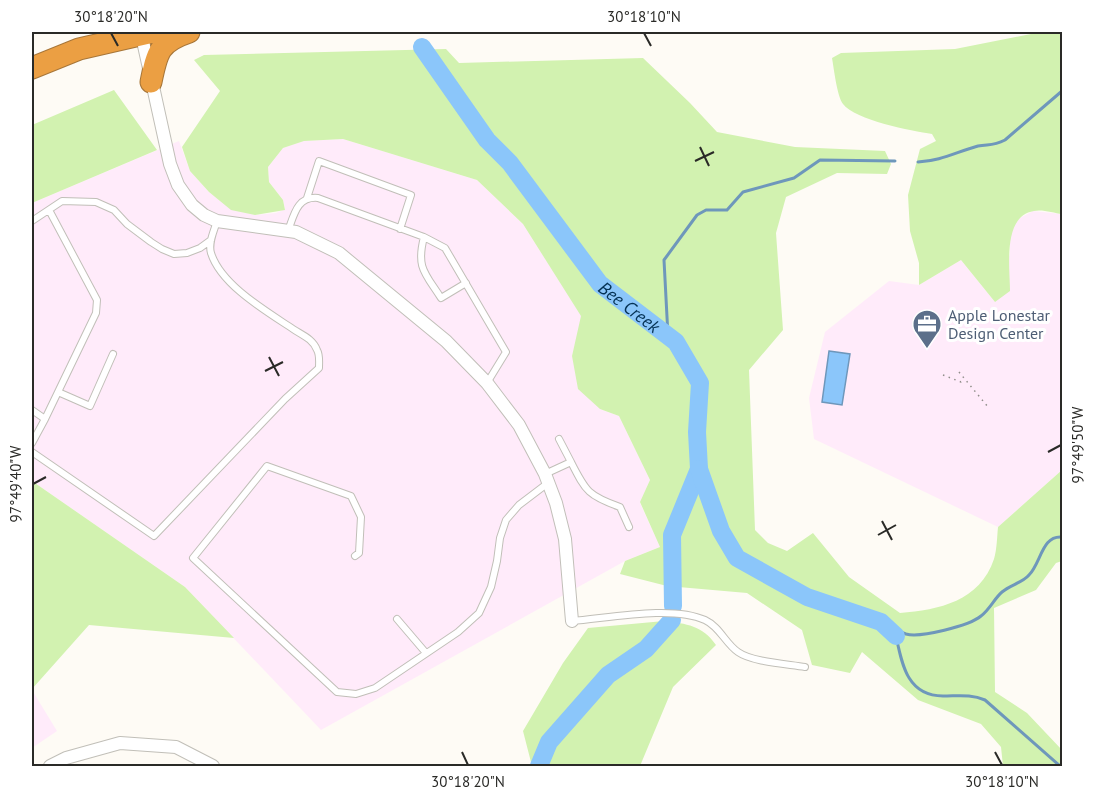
<svg xmlns="http://www.w3.org/2000/svg" width="1094" height="798" font-family="'PT Sans',sans-serif">
<rect width="100%" height="100%" fill="#fefbf5"/>
<path fill="#ffebfa" d="M 343,139 L 477,180 L 523,224 L 582,317 L 572,356 L 600,409 L 619,416 L 650,480 L 640,503 L 660,547 L 625,561 L 321,730 L 185,587 L 32,481 L 32,203 L 179,141 L 190,171 L 209,192 L 231,209 L 255,215 L 276,213 L 285,209 L 283,200 L 269,182 L 268,167 L 283,148 L 304,141 Z
M 1033,211 L 1062,214 L 1062,470 L 998,527 L 814,439 L 809,398 L 825,332 L 889,281 L 919,285 L 961,260 L 995,302 L 1010,254 L 1010,234 L 1018,219 Z
M 32,690 L 57,731 L 32,748 Z"/>
<path fill="#d2f2b0" d="M 1041,32 L 1062,32 L 1062,214 C 1054,213 1042,209 1034,211 C 1002,216 1010,268 1010,291 L 995,302 L 961,260 L 919,285 L 919,263 L 910,231 L 908,195 L 920,149 L 936,141 L 932,134 C 912,131 855,120 843,104 C 837,96 834,69 832,58 L 841,53 L 955,49 Z
M 446,49 L 459,63 L 643,58 L 690,103 L 717,132 L 795,147 L 885,151 L 891,164 L 887,174 L 837,173 L 786,197 L 776,233 L 783,330 L 749,370 L 755,530 L 768,543 L 787,551 L 813,533 L 849,577 L 900,613 C 939,610 980,601 994,559 C 997,549 997,537 998,527 L 1062,470 L 1062,561 L 1056,563 L 1036,590 L 994,608 L 995,692 L 1027,713 L 1062,750 L 1062,766 L 1003,766 L 1001,747 L 981,724 L 918,700 L 862,652 L 850,673 L 812,665 L 802,630 L 747,593 L 667,586 L 620,574 L 625,561 L 660,547 L 640,502 L 650,480 L 619,416 L 600,409 L 578,389 L 572,356 L 581,316 L 523,224 L 477,180 L 343,139 L 304,141 L 283,148 L 268,167 L 269,182 L 283,200 L 285,210 L 255,215 L 231,210 L 209,192 L 190,171 L 182,147 L 220,91 L 194,60 L 204,55 Z
M 114,90 L 157,150 L 32,203 L 32,125 Z
M 32,481 L 185,587 L 234,638 L 89,625 L 32,689 Z
M 664,621 C 687,624 702,625 716,645 L 673,687 L 640,766 L 532,766 L 523,731 L 563,663 L 588,628 Z"/>
<path fill="#8bc6fa" stroke="#6e97bb" stroke-width="1.5" d="M 829,351 L 850,354 L 842,405 L 822,402 Z"/>
<g fill="none" stroke-linecap="round" stroke-linejoin="round">
<path stroke="#6e97bb" stroke-width="3" d="M 918,162 C 941,161 956,152 978,146 C 989,144 993,146 1005,140 L 1062,91
M 668,336 L 664,260 L 697,215 L 706,210 L 727,210 L 743,192 L 794,178 L 820,160 L 895,161
M 881,622 C 889,626 898,631 906,634 C 920,638 969,626 981,616 C 990,609 994,599 1002,592 C 1010,585 1022,583 1029,575 C 1041,563 1042,535 1062,537
M 896,636 C 902,664 907,696 943,696 C 959,696 971,694 985,700 L 1060,766"/>
<g stroke="#8bc6fa" stroke-width="18">
<path id="s1" d="M 422,47 L 487,140 L 510,163 L 600,284 L 676,342 L 700,383 L 697,432 L 699,469 L 672,535 L 673,606"/>
<path d="M 699,469 L 721,531 L 737,558 L 807,597 L 881,622 L 896,636"/>
<path d="M 539,766 L 549,742 L 608,675 L 646,649 L 672,620"/>
</g>
<g stroke="#c1bfb8" stroke-width="8">
<path id="lane" d="M 307,198 L 319,161 L 411,195 L 400,229
M 32,221 L 62,201 L 96,202 L 114,210 L 127,224 L 151,242 L 162,249 L 174,254 L 187,253 L 200,248 L 211,240
M 288,231 C 294,215 297,196 318,198 L 424,237 L 445,248 L 506,352 L 487,383
M 424,237 C 416,268 425,273 441,298 L 466,283
M 58,392 L 90,406 L 113,354
M 32,410 L 45,419 L 32,443
M 45,419 L 96,313 L 97,300 L 49,210
M 32,452 L 154,536 L 285,399 L 319,368 C 319,362 320,355 317,350 C 313,339 302,335 293,329 C 266,311 221,285 211,253 C 208,243 214,231 217,221
M 571,462 C 586,492 589,496 620,507 L 629,527
M 545,474 L 571,462 L 559,439
M 355,556 L 359,553 L 361,517 L 351,496 L 267,466 L 193,558 L 337,692 L 356,694 L 375,688 L 458,632 L 479,613 L 491,587 L 497,561 L 500,538 L 506,520 L 519,505 L 548,483
M 397,619 L 426,653
M 572,621 C 609,618 672,605 705,620 C 720,627 725,643 738,652 C 752,662 787,664 805,667"/>
</g>
<g stroke="#c1bfb8" stroke-width="14">
<path id="street" d="M 141,32 L 170,164 L 178,185 L 192,205 L 204,215 L 217,221 L 296,232 L 339,253 L 446,341 L 487,383 L 519,425 L 545,474 L 556,503 L 565,539 L 572,621
M 50,766 L 66,758 L 120,743 L 176,747 L 213,766"/>
</g>
<g stroke="#a77639" stroke-width="23">
<path id="highway" d="M 32,68 L 79,49 L 153,32
M 151,82 C 157,52 159,42 189,32"/>
</g>
<path stroke="#908e8a" stroke-width="1.5" stroke-dasharray="1.5 4.5" stroke-linecap="butt" d="M 959,372 L 988,407
M 943,375 L 961,382 L 963,378"/>
<use href="#lane" stroke="#fff" stroke-width="6"/>
<use href="#street" stroke="#fff" stroke-width="12"/>
<use href="#highway" stroke="#eb9f43" stroke-width="21"/>
</g>
<path fill="none" stroke="#2a2a27" stroke-width="2" d="M 111,33 L 118,46M 644,33 L 651,46M 700,147 L 709,166M 695,161 L 714,152M 269,357 L 279,376M 265,371 L 283,362M 1048,452 L 1061,445M 33,484 L 46,477M 882,521 L 892,540M 878,535 L 896,525M 462,752 L 468,765M 995,752 L 1002,765"/>
<defs>
<g id="office-pin" transform="scale(1.5)"><path d="M0 17L-7.5 6A9.5 9.5 0 1 1 7.5 6Z" fill="#5c6f8a" stroke="#fff"/><path d="M-6-3h4V-5.5h4V-3h4V5H-6ZM-1-4.5V-3h2v-1.5ZM-6 0V1H6V0Z" fill="#fff"/></g>
</defs>
<g fill-rule="evenodd">
<use href="#office-pin" x="927" y="324"/>
</g>
<g text-anchor="middle" dominant-baseline="central" stroke-width="6" stroke-linejoin="round" paint-order="stroke">
<g font-size="16" fill="#4e5e75" stroke="#fff" text-anchor="start">
<text x="948" y="315">Apple Lonestar<tspan x="948" dy="18">Design Center</tspan></text>
</g>
<g font-size="18" font-style="italic" fill="#053254" stroke="#fff">
<text stroke="none"><textPath href="#s1" startOffset="334">Bee Creek</textPath></text>
</g>
</g>
<rect width="1094" height="798" fill="none" stroke="#ffffff" stroke-width="66"/>
<rect x="33" y="33" width="1028" height="732" fill="none" stroke="#2a2a27" stroke-width="2"/>
<g font-size="15" text-anchor="middle" fill="#2a2a27">
<text x="111" y="22">30°18'20"N</text>
<text x="644" y="22">30°18'10"N</text>
<text transform="translate(1078 445) rotate(-90)" y="5">97°49'50"W</text>
<text transform="translate(16 484) rotate(-90)" y="5">97°49'40"W</text>
<text x="468" y="787">30°18'20"N</text>
<text x="1002" y="787">30°18'10"N</text>
</g>
</svg>
